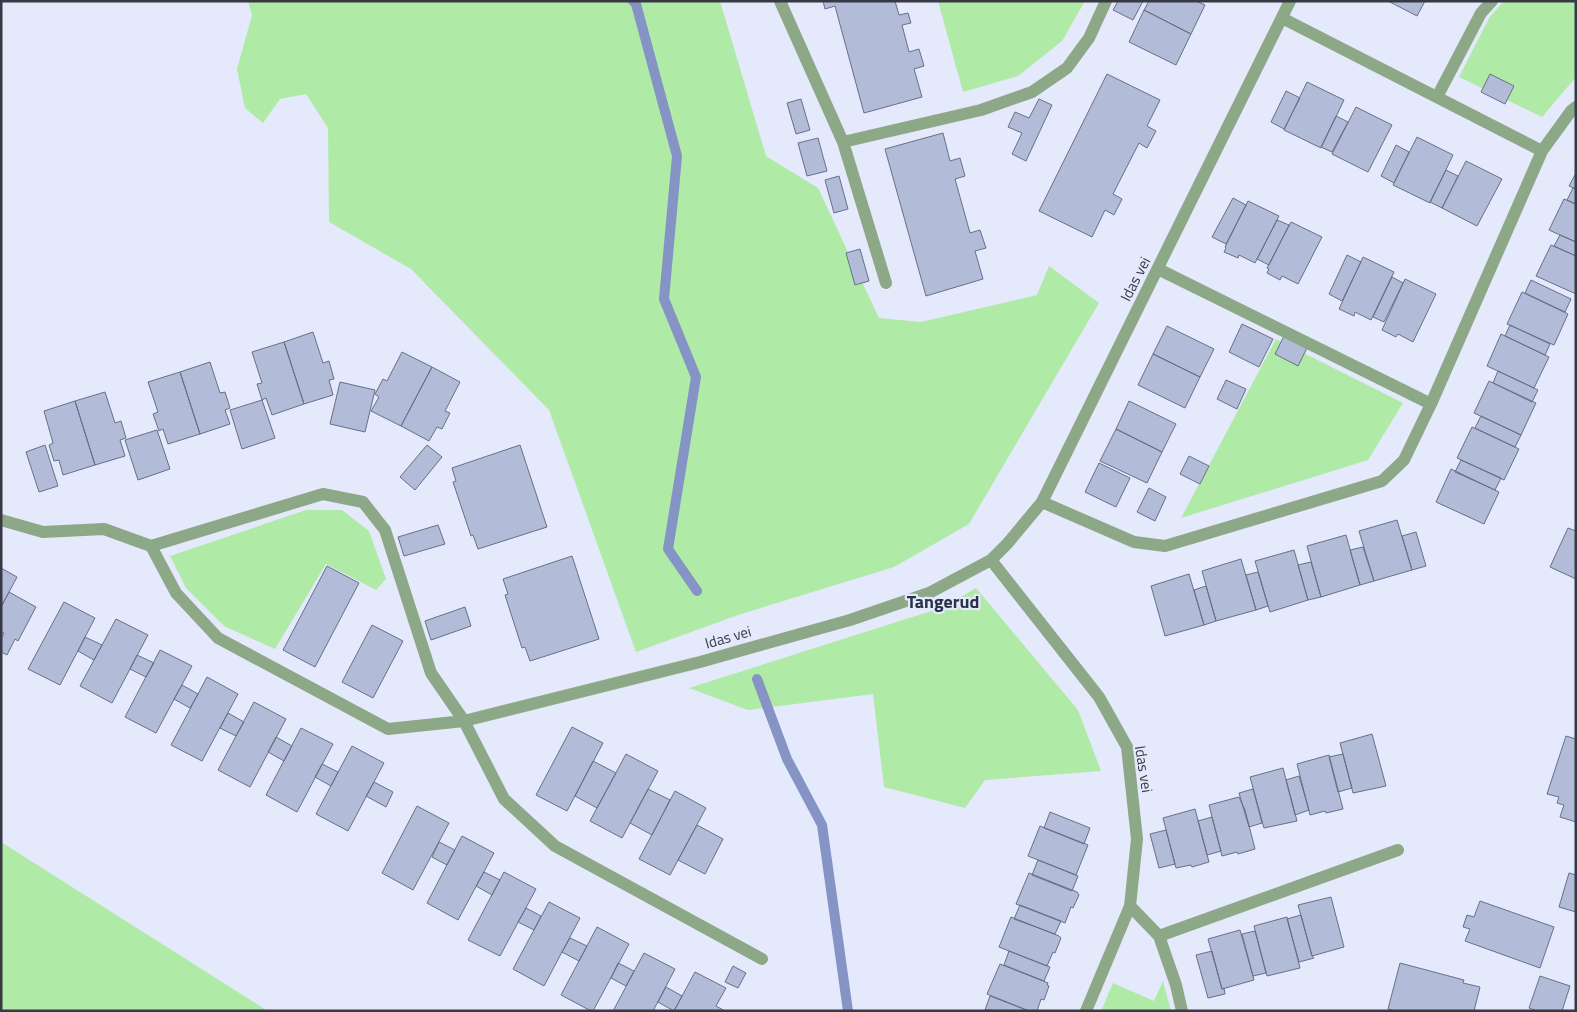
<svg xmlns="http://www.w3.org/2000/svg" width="1577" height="1012" font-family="'Titillium Web',sans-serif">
<rect width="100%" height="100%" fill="#e4e9fb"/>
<path fill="#b0eaa7" d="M 248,1 L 720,1 L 766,156 L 818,188 L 879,318 L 921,322 L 1037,295 L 1049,266 L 1099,303 L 969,524 L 894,567 L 738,615 L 636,652 L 549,410 L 411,269 L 329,222 L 328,128 L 306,94 L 280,99 L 263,123 L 245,108 L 237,69 L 252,15 Z
M 938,1 L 1085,1 L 1062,41 L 1018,76 L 963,92 Z
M 1504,1 L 1576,1 L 1576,77 L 1542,117 L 1459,77 L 1489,18 Z
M 1276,339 L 1403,403 L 1368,460 L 1181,518 Z
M 306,510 L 342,510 L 369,531 L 386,579 L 376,590 L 326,564 L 275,649 L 224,626 L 186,588 L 170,556 Z
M 976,588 L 1078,710 L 1101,771 L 985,780 L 965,808 L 884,787 L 873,694 L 748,710 L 689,688 L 944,607 Z
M 1,842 L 268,1011 L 1,1011 Z
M 1163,981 L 1171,1011 L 1101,1011 L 1113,983 L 1154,1001 Z"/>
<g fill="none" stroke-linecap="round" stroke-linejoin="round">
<path stroke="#8593c5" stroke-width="10" d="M 633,1 L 636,4 L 677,156 L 664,299 L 696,377 L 668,549 L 697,591
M 757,679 L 787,759 L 822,825 L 848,1011"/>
</g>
<path fill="#b2bbd7" stroke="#686f88" d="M 823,1 L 895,1 L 899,15 L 908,13 L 911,23 L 902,25 L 909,52 L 919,49 L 924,66 L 914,69 L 922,97 L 864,113 L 835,6 L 825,9 Z
M 1118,1 L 1143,1 L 1133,20 L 1113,10 Z
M 1149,1 L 1196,1 L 1205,5 L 1191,34 L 1144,10 Z
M 1388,1 L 1425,1 L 1417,16 Z
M 1144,10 L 1191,34 L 1176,65 L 1129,42 Z
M 1107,74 L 1160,100 L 1147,126 L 1156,131 L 1147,148 L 1139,143 L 1113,194 L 1122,199 L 1114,215 L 1105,210 L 1092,237 L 1039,211 Z
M 1490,74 L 1514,86 L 1505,104 L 1481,92 Z
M 1307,82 L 1344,100 L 1321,148 L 1284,130 Z
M 1286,91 L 1300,98 L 1284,129 L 1271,122 Z
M 801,99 L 810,130 L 796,134 L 787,103 Z
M 1039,99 L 1052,105 L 1026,161 L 1012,154 L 1022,133 L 1008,127 L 1015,112 L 1029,118 Z
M 1356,107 L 1392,125 L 1368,172 L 1332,154 Z
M 1336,116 L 1348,122 L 1332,152 L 1321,147 Z
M 943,133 L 950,161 L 960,158 L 965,176 L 955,179 L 970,233 L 980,230 L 986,248 L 975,251 L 983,279 L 926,296 L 885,149 Z
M 1417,137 L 1453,155 L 1430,203 L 1393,185 Z
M 818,138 L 827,171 L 807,176 L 798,143 Z
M 1396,145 L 1409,152 L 1394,183 L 1381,176 Z
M 1466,161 L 1502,179 L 1477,226 L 1442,208 Z
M 1446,170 L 1458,176 L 1442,208 L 1430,202 Z
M 1576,173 L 1576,189 L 1569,186 Z
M 839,176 L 848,209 L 834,213 L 825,180 Z
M 1573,188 L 1576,189 L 1576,204 L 1567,200 Z
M 1233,198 L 1246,205 L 1226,244 L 1212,237 Z
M 1564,199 L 1576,204 L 1576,242 L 1549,230 Z
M 1248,201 L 1279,216 L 1255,263 L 1239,255 L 1238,258 L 1224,252 L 1226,248 L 1225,247 Z
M 1277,220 L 1289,225 L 1269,265 L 1257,259 Z
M 1291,222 L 1322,237 L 1298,284 L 1282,276 L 1280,280 L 1267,273 L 1269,269 L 1267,268 Z
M 1560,235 L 1576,242 L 1576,256 L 1554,246 Z
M 1551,245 L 1576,256 L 1576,294 L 1536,276 Z
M 860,249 L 869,281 L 855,285 L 846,253 Z
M 1347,255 L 1361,262 L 1342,301 L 1329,294 Z
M 1363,257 L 1394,272 L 1371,320 L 1355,312 L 1354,316 L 1339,309 Z
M 1392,277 L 1403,283 L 1384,322 L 1373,317 Z
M 1405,279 L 1436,294 L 1413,342 L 1398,334 L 1396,337 L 1382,330 Z
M 1531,280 L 1571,299 L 1565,312 L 1525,293 Z
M 1522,292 L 1568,314 L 1554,345 L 1507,324 Z
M 1242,324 L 1273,339 L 1259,367 L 1229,352 Z
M 1510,325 L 1550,344 L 1545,355 L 1505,336 Z
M 1167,326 L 1214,349 L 1200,377 L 1153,354 Z
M 313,332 L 323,363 L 329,361 L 334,379 L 329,380 L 333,395 L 304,404 L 284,342 Z
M 1501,334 L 1549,357 L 1534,388 L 1487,366 Z
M 1284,336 L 1307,348 L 1298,366 L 1275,354 Z
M 284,342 L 304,404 L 272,415 L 266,398 L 262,400 L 257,384 L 262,383 L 252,352 Z
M 402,352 L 432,367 L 401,426 L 371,411 L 379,397 L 375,394 L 383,379 L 387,381 Z
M 1153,354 L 1200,377 L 1185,408 L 1138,385 Z
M 210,362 L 220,393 L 225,392 L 230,408 L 225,410 L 230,424 L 200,434 L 180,372 Z
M 432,367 L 460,382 L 445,411 L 450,413 L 442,429 L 437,427 L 429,441 L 401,426 Z
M 1498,371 L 1538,390 L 1532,402 L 1493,383 Z
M 180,372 L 200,434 L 168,444 L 163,429 L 159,431 L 153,414 L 158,412 L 148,382 Z
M 1226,380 L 1246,389 L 1237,409 L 1217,399 Z
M 1489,381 L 1536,403 L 1521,435 L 1474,413 Z
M 340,382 L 375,390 L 365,432 L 330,424 Z
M 105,392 L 115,423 L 121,421 L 126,438 L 120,440 L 125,456 L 95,465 L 75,401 Z
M 262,400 L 275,438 L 242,449 L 230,410 Z
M 75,401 L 95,465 L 63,475 L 59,460 L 54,461 L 49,445 L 53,443 L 44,411 Z
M 1129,401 L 1176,424 L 1162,452 L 1116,429 Z
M 1481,416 L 1521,435 L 1515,447 L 1475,428 Z
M 1472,427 L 1519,449 L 1504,480 L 1457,458 Z
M 1116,429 L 1162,452 L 1147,483 L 1100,461 Z
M 157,430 L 170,469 L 138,480 L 125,440 Z
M 45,445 L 58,486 L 39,492 L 26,452 Z
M 427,445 L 442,457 L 415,490 L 400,477 Z
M 520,445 L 547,527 L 478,549 L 473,535 L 471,536 L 453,482 L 456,481 L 452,468 Z
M 1189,456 L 1209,466 L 1200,484 L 1180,474 Z
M 1461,460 L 1501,478 L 1495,490 L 1455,472 Z
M 1099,463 L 1130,478 L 1116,507 L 1085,492 Z
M 1451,469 L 1499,492 L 1484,524 L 1436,502 Z
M 1149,488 L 1166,497 L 1155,521 L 1137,512 Z
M 1397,520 L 1412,570 L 1374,581 L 1359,531 Z
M 438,525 L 445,544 L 404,556 L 398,537 Z
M 1568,528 L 1576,531 L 1576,579 L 1550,567 Z
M 1416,532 L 1426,566 L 1412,570 L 1402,536 Z
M 1346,535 L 1360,585 L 1321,597 L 1307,546 Z
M 1363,547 L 1374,581 L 1360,585 L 1350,550 Z
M 1294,550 L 1308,600 L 1270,612 L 1255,561 Z
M 572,556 L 599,639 L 530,661 L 525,647 L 522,648 L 505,595 L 508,594 L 503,579 Z
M 1241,559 L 1256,610 L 1216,621 L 1202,571 Z
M 1311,562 L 1321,597 L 1308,600 L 1298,565 Z
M 327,566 L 359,583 L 315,667 L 283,650 Z
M 1,568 L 17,577 L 1,607 Z
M 1258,572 L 1268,606 L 1256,610 L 1246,575 Z
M 1189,574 L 1204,625 L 1165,636 L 1151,586 Z
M 1206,586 L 1216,621 L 1204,625 L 1194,590 Z
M 9,592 L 36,607 L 18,641 L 15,639 L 7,655 L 1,652 L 1,639 L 4,633 L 1,632 L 1,607 Z
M 64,602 L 95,618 L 60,685 L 28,669 Z
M 465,607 L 471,626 L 431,640 L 425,621 Z
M 116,619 L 148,635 L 112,703 L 80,686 Z
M 372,625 L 403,641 L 373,698 L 342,682 Z
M 85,637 L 102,645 L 94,660 L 78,651 Z
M 160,650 L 192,666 L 156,733 L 125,717 Z
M 137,655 L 154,663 L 146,677 L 130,669 Z
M 207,677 L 238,694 L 202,761 L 171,745 Z
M 182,685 L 198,694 L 190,708 L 174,699 Z
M 254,702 L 286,719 L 250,787 L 218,770 Z
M 228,713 L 244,722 L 236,736 L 220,728 Z
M 572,727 L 603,743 L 567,811 L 536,795 Z
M 301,728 L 333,744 L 297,812 L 266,795 Z
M 1372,734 L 1386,786 L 1353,793 L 1340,743 Z
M 1566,736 L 1576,739 L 1576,822 L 1560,817 L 1564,805 L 1557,803 L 1559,797 L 1547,794 Z
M 276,737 L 292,746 L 284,761 L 268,752 Z
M 352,746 L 384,763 L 348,831 L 316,814 Z
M 626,754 L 658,771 L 622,838 L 590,821 Z
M 1343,754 L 1352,788 L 1338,792 L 1329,757 Z
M 1329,755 L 1343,809 L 1326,813 L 1325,811 L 1310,815 L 1297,764 Z
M 593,761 L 616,773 L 597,808 L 575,796 Z
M 322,764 L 338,772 L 331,786 L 315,777 Z
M 1283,768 L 1297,821 L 1264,828 L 1250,777 Z
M 1299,776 L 1309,810 L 1295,815 L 1286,780 Z
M 374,782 L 393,792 L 386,807 L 366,796 Z
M 648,789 L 670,800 L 652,835 L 630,823 Z
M 1253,789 L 1262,823 L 1249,827 L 1239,793 Z
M 675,791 L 706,808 L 670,875 L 639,859 Z
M 1239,797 L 1245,810 L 1255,849 L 1238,854 L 1237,852 L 1222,856 L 1209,805 Z
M 417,806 L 449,823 L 413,890 L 382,873 Z
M 1195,809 L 1209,862 L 1192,867 L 1191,865 L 1176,868 L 1163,818 Z
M 1050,812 L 1090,828 L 1084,844 L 1044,828 Z
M 1212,817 L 1221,851 L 1207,855 L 1198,821 Z
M 697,825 L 723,839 L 705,874 L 678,860 Z
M 1040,826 L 1088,845 L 1076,875 L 1028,856 Z
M 1166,830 L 1175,864 L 1159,868 L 1150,834 Z
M 462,836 L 494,853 L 458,920 L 427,903 Z
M 439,842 L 455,850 L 447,865 L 432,857 Z
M 1038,860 L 1078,876 L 1072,891 L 1032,875 Z
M 484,872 L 500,880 L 492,895 L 476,886 Z
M 504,872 L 536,889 L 500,956 L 468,940 Z
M 1029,873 L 1077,892 L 1079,895 L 1073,908 L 1071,907 L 1065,923 L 1016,904 Z
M 1569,873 L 1576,875 L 1576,912 L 1559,907 Z
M 1331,897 L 1344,947 L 1312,956 L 1298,905 Z
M 1480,901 L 1554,927 L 1540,968 L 1465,941 L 1470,929 L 1463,927 L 1467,915 L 1474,917 Z
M 549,902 L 580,918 L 544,986 L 513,969 Z
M 1020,905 L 1061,921 L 1055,934 L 1014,919 Z
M 526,908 L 541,916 L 534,930 L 518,922 Z
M 1301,915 L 1312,956 L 1314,958 L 1299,962 L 1287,919 Z
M 1011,917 L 1059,936 L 1061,938 L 1055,953 L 1053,952 L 1047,966 L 999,947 Z
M 1287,917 L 1300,968 L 1267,976 L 1254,926 Z
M 597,927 L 629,944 L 593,1011 L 591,1011 L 561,995 Z
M 1240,930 L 1254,980 L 1222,989 L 1208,939 Z
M 1255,931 L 1266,973 L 1253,976 L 1242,934 Z
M 570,938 L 587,946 L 579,961 L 562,952 Z
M 1009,951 L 1050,967 L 1044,981 L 1004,965 Z
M 1212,951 L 1222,989 L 1224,988 L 1225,994 L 1208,998 L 1196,955 Z
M 644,953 L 675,969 L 653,1011 L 613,1011 Z
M 618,963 L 634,971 L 626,986 L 611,978 Z
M 1400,963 L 1464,980 L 1463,983 L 1480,987 L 1474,1011 L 1396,1011 L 1388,1009 Z
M 1000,964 L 1048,983 L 1047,985 L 1049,986 L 1044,1000 L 1041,999 L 1037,1011 L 1029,1011 L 987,994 Z
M 733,966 L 746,973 L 738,988 L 725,982 Z
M 695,972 L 726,988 L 716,1006 L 725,1011 L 674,1011 Z
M 1540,976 L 1570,986 L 1562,1011 L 1537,1011 L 1529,1008 Z
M 666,987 L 682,996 L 674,1011 L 658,1002 Z
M 990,996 L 1029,1011 L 985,1010 Z"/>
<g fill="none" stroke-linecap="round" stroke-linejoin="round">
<path stroke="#8ca887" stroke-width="12" d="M 780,1 L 843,142 L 886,283
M 1437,97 L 1481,13 L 1492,1
M 843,142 L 981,110 L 1032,92 L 1067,68 L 1089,38 L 1106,1
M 1542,151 L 1571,111 L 1576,107
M 1158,269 L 1431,404
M 1042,502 L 1134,542 L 1165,546 L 1382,481 L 1404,460 L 1431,404 L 1542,151 L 1282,18
M 1,520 L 43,532 L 104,529 L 151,546 L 323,494 L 363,502 L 385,530 L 431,673 L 464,721 L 504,799 L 555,846 L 762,959
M 151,546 L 176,593 L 218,638 L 388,729 L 464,721 L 700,662 L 850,620 L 929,593 L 991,560 L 1007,544 L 1042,502 L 1290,1
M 991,560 L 1099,697 L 1127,747 L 1137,839 L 1130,906 L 1086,1011
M 1130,906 L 1159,936 L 1176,985 L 1182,1011
M 1159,936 L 1398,850"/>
</g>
<g text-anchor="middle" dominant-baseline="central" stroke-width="4.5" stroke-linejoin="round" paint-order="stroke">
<g font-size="15" fill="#373a45" stroke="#e4e9fb">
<text transform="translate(1135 279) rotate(-63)">Idas vei</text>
<text transform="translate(728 637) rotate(-16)">Idas vei</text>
<text transform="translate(1144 769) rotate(81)">Idas vei</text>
</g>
<g font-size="18" font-weight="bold" fill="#2b3147" stroke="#e4e9fb">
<text x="943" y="601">Tangerud</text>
</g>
</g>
<rect width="1577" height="1012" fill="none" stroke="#373a45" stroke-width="5"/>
</svg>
